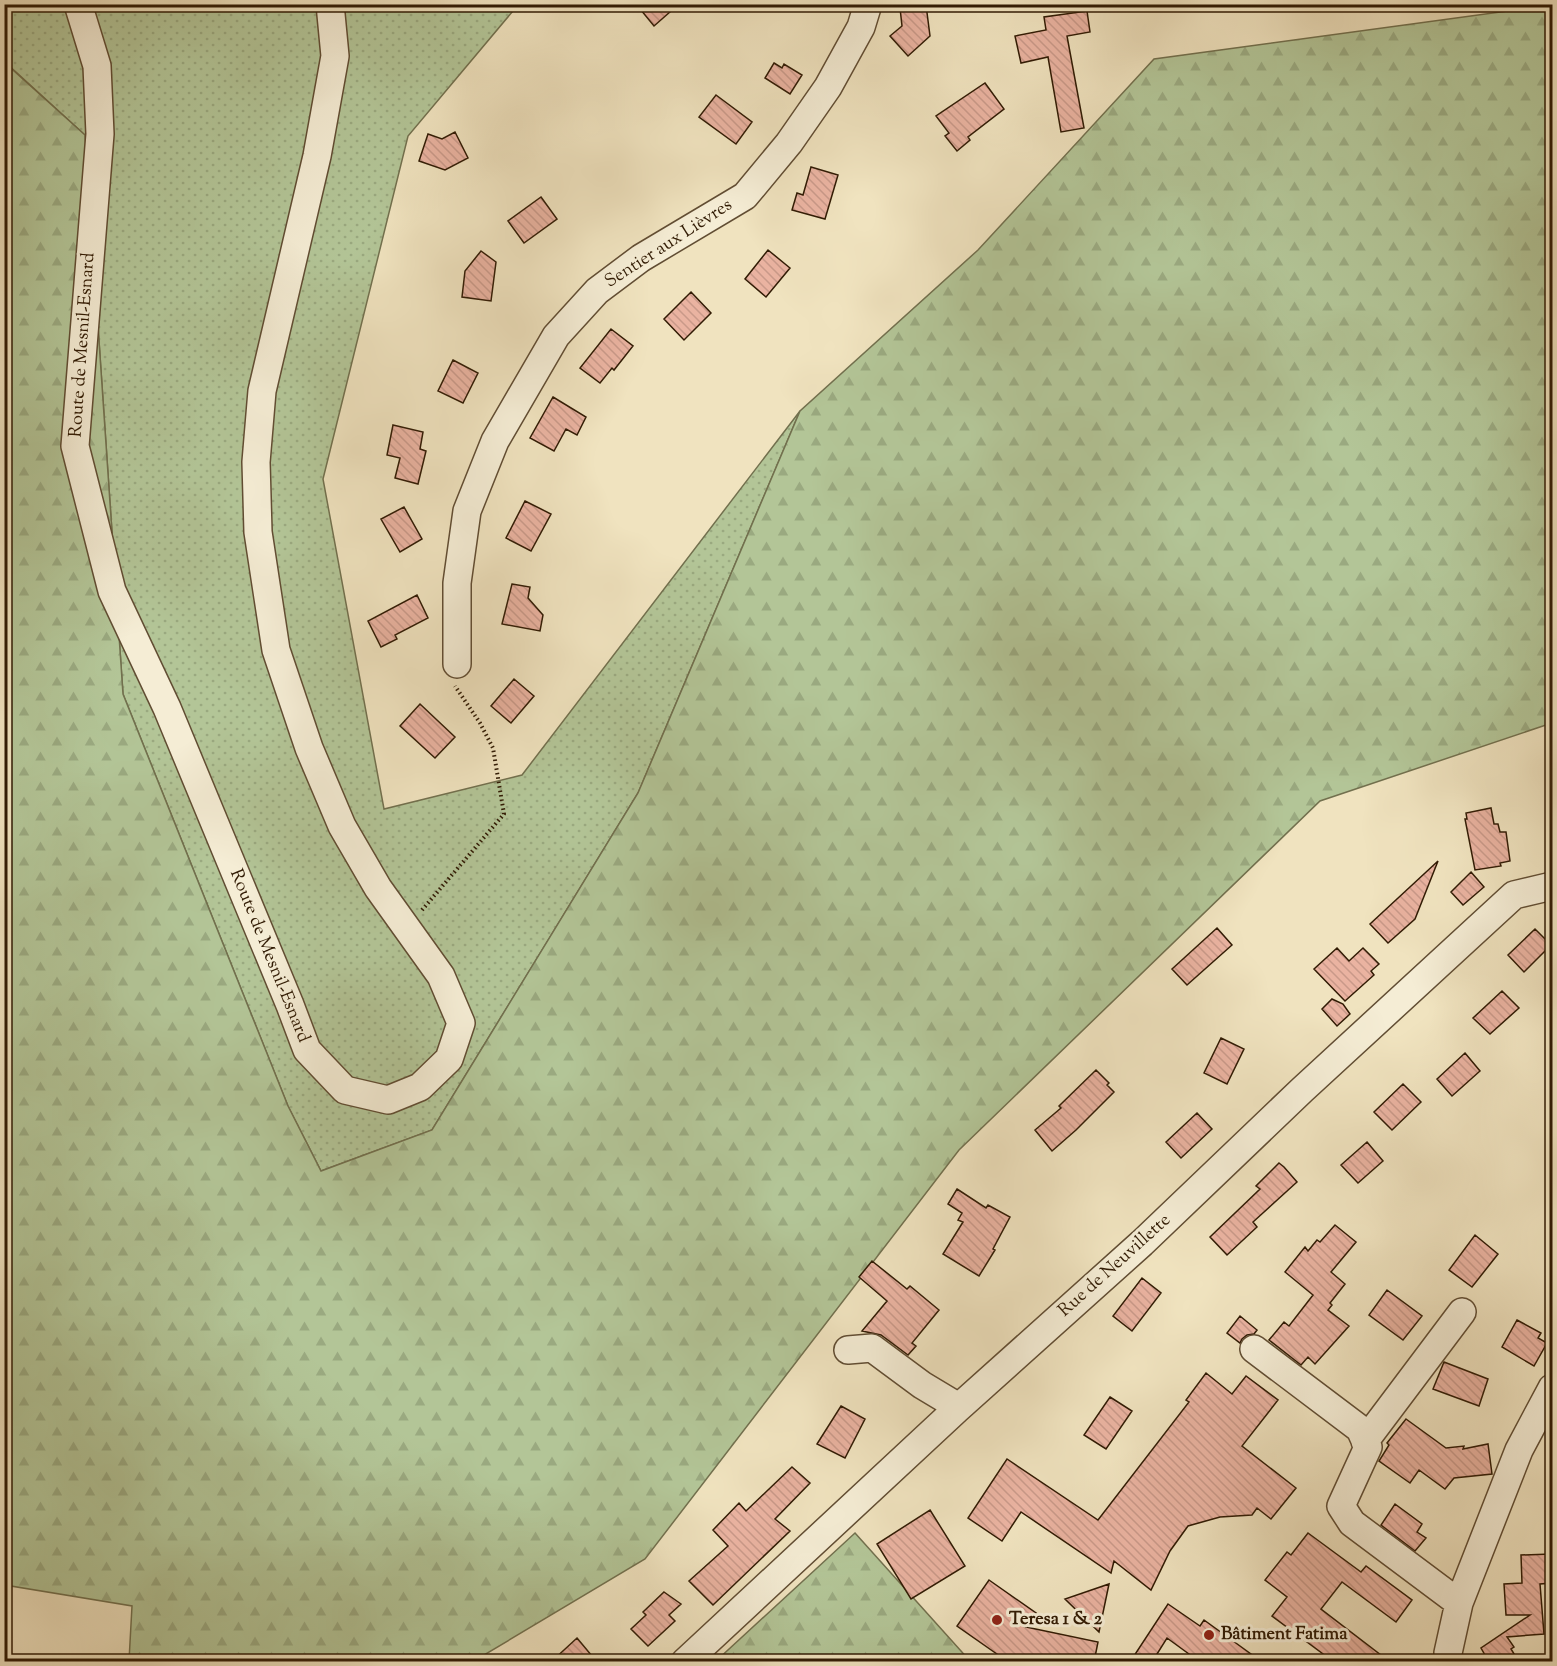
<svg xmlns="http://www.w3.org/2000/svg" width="1557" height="1666" font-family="'Sorts Mill Goudy',serif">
<defs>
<pattern id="grass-dots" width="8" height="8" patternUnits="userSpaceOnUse" patternTransform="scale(1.5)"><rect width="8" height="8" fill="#b3c597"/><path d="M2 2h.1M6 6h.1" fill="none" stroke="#9aa980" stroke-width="1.8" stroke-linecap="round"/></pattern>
<pattern id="forest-firs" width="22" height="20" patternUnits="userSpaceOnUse" patternTransform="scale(1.5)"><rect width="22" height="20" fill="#b3c597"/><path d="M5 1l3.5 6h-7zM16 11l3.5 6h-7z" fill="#9aa980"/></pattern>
<pattern id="building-back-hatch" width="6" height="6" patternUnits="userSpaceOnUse" patternTransform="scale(1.5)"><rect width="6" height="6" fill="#eab3a1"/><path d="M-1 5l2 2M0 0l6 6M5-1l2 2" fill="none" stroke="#c99989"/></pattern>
</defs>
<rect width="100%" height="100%" fill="#f0e3bf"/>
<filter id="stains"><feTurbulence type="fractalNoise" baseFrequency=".00333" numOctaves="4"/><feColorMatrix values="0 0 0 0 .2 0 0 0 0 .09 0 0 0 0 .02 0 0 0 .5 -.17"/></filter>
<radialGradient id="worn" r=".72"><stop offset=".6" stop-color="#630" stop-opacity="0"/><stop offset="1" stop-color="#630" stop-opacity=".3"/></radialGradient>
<path fill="url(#grass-dots)" stroke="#72704e" stroke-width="1.5" d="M 5,5 L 518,5 L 408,136 L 323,479 L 384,809 L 522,775 L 800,411 L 638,793 L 432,1130 L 321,1171 L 288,1106 L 123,694 L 85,135 L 5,62 Z"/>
<path fill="url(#forest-firs)" stroke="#72704e" stroke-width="1.5" d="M 1552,5 L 1552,723 L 1320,801 L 959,1150 L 645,1559 L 474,1661 L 129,1661 L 132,1606 L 5,1585 L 4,62 L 85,135 L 123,694 L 288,1106 L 321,1171 L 432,1130 L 638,793 L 800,411 L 978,250 L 1154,59 Z
M 855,1533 L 970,1661 L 715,1662 Z"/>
<path fill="url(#building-back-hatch)" stroke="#311b04" stroke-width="1.5" d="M 636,4 L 679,4 L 654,26 Z
M 926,5 L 930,36 L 908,56 L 890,36 L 902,26 L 900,8 Z
M 1087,11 L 1090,32 L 1067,36 L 1084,128 L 1061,132 L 1048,57 L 1021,63 L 1015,36 L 1046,30 L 1044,17 Z
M 774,63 L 782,68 L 784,64 L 802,75 L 790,94 L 765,78 Z
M 985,83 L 1004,109 L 968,137 L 970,140 L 957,151 L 945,136 L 949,133 L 936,116 Z
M 716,95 L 752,122 L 736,144 L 699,117 Z
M 455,132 L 468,158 L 445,170 L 419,161 L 428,134 L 442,139 Z
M 811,167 L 838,175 L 825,219 L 792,210 L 797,193 L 803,195 Z
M 541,197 L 557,219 L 524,243 L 508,221 Z
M 768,250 L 790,268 L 766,297 L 745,279 Z
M 481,251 L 496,262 L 491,301 L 462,297 L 465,271 Z
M 691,292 L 711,313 L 684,340 L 664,319 Z
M 611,329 L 633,346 L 614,370 L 612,368 L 600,383 L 580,368 Z
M 453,360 L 478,373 L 463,403 L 438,391 Z
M 553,397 L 586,417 L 577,435 L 566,429 L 554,451 L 530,438 Z
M 393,425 L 423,432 L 420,449 L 426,451 L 418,484 L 395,478 L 400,458 L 387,455 Z
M 525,501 L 551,514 L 531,551 L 506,538 Z
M 404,507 L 422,539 L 400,552 L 381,519 Z
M 512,584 L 530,587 L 528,598 L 543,615 L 540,631 L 502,624 Z
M 417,595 L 428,618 L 395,635 L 397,639 L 381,647 L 368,621 Z
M 514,679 L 534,696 L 511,723 L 491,706 Z
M 420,704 L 455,737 L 435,758 L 400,726 Z
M 1491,808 L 1494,824 L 1498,824 L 1500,832 L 1506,832 L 1510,861 L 1500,863 L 1501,866 L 1475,870 L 1465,819 L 1467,819 L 1466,813 Z
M 1438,861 L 1415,919 L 1388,943 L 1370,924 Z
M 1471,872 L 1484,887 L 1463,905 L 1451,892 Z
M 1217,928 L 1232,945 L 1187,985 L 1172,969 Z
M 1535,929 L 1551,945 L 1524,972 L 1508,955 Z
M 1337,948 L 1349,961 L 1363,948 L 1379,964 L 1371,971 L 1374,975 L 1345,1001 L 1314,969 Z
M 1502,991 L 1519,1008 L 1490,1034 L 1473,1018 Z
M 1332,999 L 1343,1004 L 1350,1014 L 1337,1026 L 1322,1009 Z
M 1221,1038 L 1244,1049 L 1227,1084 L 1204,1073 Z
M 1465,1053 L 1480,1071 L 1452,1096 L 1437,1079 Z
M 1096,1070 L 1109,1083 L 1107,1085 L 1114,1092 L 1076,1130 L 1052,1151 L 1035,1130 L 1061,1108 L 1059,1106 Z
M 1403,1084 L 1421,1102 L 1392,1130 L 1374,1112 Z
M 1197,1113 L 1212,1129 L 1181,1158 L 1166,1142 Z
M 1367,1142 L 1383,1161 L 1358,1183 L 1341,1165 Z
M 1279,1163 L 1284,1167 L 1297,1182 L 1253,1222 L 1257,1227 L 1227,1255 L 1210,1237 L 1260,1189 L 1256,1186 Z
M 957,1189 L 986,1208 L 988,1205 L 1010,1217 L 993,1249 L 995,1250 L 979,1276 L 943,1254 L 963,1222 L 958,1220 L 962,1213 L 948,1204 Z
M 1335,1225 L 1356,1242 L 1331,1272 L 1345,1284 L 1330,1303 L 1332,1305 L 1328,1310 L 1349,1326 L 1315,1364 L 1308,1357 L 1301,1365 L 1269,1340 L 1284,1322 L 1289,1326 L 1313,1295 L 1285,1272 L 1305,1247 L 1308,1251 L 1317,1240 L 1320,1242 Z
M 1475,1235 L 1498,1254 L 1472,1287 L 1449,1270 Z
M 872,1261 L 907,1289 L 910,1286 L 939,1310 L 912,1343 L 916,1346 L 908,1355 L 881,1335 L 862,1331 L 887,1301 L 859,1277 Z
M 1142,1278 L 1161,1293 L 1132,1331 L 1113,1316 Z
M 1387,1290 L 1422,1316 L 1403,1340 L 1369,1315 Z
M 1240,1316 L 1257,1330 L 1254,1334 L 1247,1335 L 1242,1339 L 1240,1343 L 1227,1333 Z
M 1517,1320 L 1541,1333 L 1538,1338 L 1547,1343 L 1534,1366 L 1502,1347 Z
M 1444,1362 L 1488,1379 L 1479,1406 L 1433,1389 Z
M 1206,1373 L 1232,1394 L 1246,1376 L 1278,1400 L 1242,1446 L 1296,1488 L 1271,1519 L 1257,1508 L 1252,1515 L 1220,1517 L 1188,1526 L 1170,1551 L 1151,1590 L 1114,1561 L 1111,1573 L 1021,1512 L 1002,1541 L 968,1518 L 1007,1459 L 1098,1520 L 1189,1402 L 1186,1400 Z
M 1110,1397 L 1132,1411 L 1106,1449 L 1084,1435 Z
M 841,1406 L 865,1419 L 845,1458 L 817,1444 Z
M 1406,1419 L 1446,1448 L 1464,1446 L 1463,1449 L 1488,1444 L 1492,1474 L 1454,1478 L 1445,1489 L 1419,1470 L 1410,1483 L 1379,1461 L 1389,1445 L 1387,1443 Z
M 792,1467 L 810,1483 L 775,1519 L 790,1531 L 713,1605 L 689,1581 L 728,1546 L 713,1530 L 739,1503 L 746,1511 Z
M 1395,1504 L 1422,1524 L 1417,1532 L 1426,1538 L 1415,1551 L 1381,1525 Z
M 930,1510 L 965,1566 L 911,1599 L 877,1544 Z
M 1308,1533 L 1361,1572 L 1366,1566 L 1412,1600 L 1396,1622 L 1342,1582 L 1321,1609 L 1390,1662 L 1334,1662 L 1272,1616 L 1287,1597 L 1265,1580 L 1287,1552 L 1291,1555 Z
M 1551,1554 L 1552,1583 L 1540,1584 L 1544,1634 L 1507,1637 L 1514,1647 L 1511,1649 L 1519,1662 L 1489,1662 L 1481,1648 L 1530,1615 L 1506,1615 L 1504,1584 L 1522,1583 L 1521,1555 Z
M 989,1580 L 1036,1613 L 1026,1627 L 1098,1642 L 1094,1662 L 1032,1662 L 1006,1655 L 1004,1659 L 957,1626 Z
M 1109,1584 L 1099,1632 L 1065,1599 Z
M 664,1592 L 681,1604 L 669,1615 L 675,1621 L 648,1646 L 631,1629 L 646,1615 L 643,1612 Z
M 1168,1604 L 1200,1626 L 1204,1620 L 1262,1662 L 1200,1662 L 1167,1638 L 1152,1662 L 1130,1662 Z
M 577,1638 L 597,1662 L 551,1662 Z"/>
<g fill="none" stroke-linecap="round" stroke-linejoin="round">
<g stroke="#614d33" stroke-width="30">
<path id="minor" d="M 78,4 L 97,66 L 100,134 L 75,446 L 112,591 L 167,708 L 290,1005 L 307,1050 L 345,1090 L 388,1100 L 420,1087 L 449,1059 L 461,1023 L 441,976 L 378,888 L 342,826 L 309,748 L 276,650 L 258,532 L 256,462 L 262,391 L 317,156 L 335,56 L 330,4
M 457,664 L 457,583 L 467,511 L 495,441 L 556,336 L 597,291 L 641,258 L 745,196 L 789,143 L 828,87 L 861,27 L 868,4
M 1254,1349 L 1360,1429 L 1368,1447 L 1341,1506 L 1352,1523 L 1459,1603
M 848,1350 L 872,1348 L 922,1385 L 952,1403 L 957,1409
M 1365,1441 L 1462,1312
M 685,1662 L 957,1409 L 1142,1243 L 1302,1090 L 1514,895 L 1552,886
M 1449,1662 L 1448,1653 L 1459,1603 L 1519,1450 L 1552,1388"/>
</g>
<path stroke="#311b04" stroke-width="4" stroke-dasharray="1.5 3" stroke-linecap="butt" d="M 422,910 L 504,814 L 493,748 L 480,723 L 455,686"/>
<use href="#minor" stroke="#f5edd5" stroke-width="27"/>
</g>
<g fill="#8f2418" stroke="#f5edd5" stroke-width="2">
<circle cx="997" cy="1620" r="6"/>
<circle cx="1209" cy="1635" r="6"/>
</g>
<g text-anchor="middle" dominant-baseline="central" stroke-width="6" stroke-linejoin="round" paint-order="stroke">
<g font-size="18" fill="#311b04" stroke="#f5edd5">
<text transform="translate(669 244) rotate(-33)">Sentier aux Lièvres</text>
<text transform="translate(83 345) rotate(-86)">Route de Mesnil-Esnard</text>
<text transform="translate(269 956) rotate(68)">Route de Mesnil-Esnard</text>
<text transform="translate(1115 1266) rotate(-42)">Rue de Neuvillette</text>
</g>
<g font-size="18" font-weight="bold" fill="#311b04" stroke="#f5edd5" text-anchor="start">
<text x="1009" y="1620">Teresa 1 &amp; 2</text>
<text x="1221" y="1635">Bâtiment Fatima</text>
</g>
</g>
<rect width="1557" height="1666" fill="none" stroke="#f0e3bf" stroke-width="24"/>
<rect x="6" y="6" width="1545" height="1654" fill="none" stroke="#311b04" stroke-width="3"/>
<rect x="12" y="12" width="1533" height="1642" fill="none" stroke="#311b04" stroke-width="1.5"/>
<rect width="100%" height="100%" filter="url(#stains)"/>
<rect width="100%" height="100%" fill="url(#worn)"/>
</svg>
